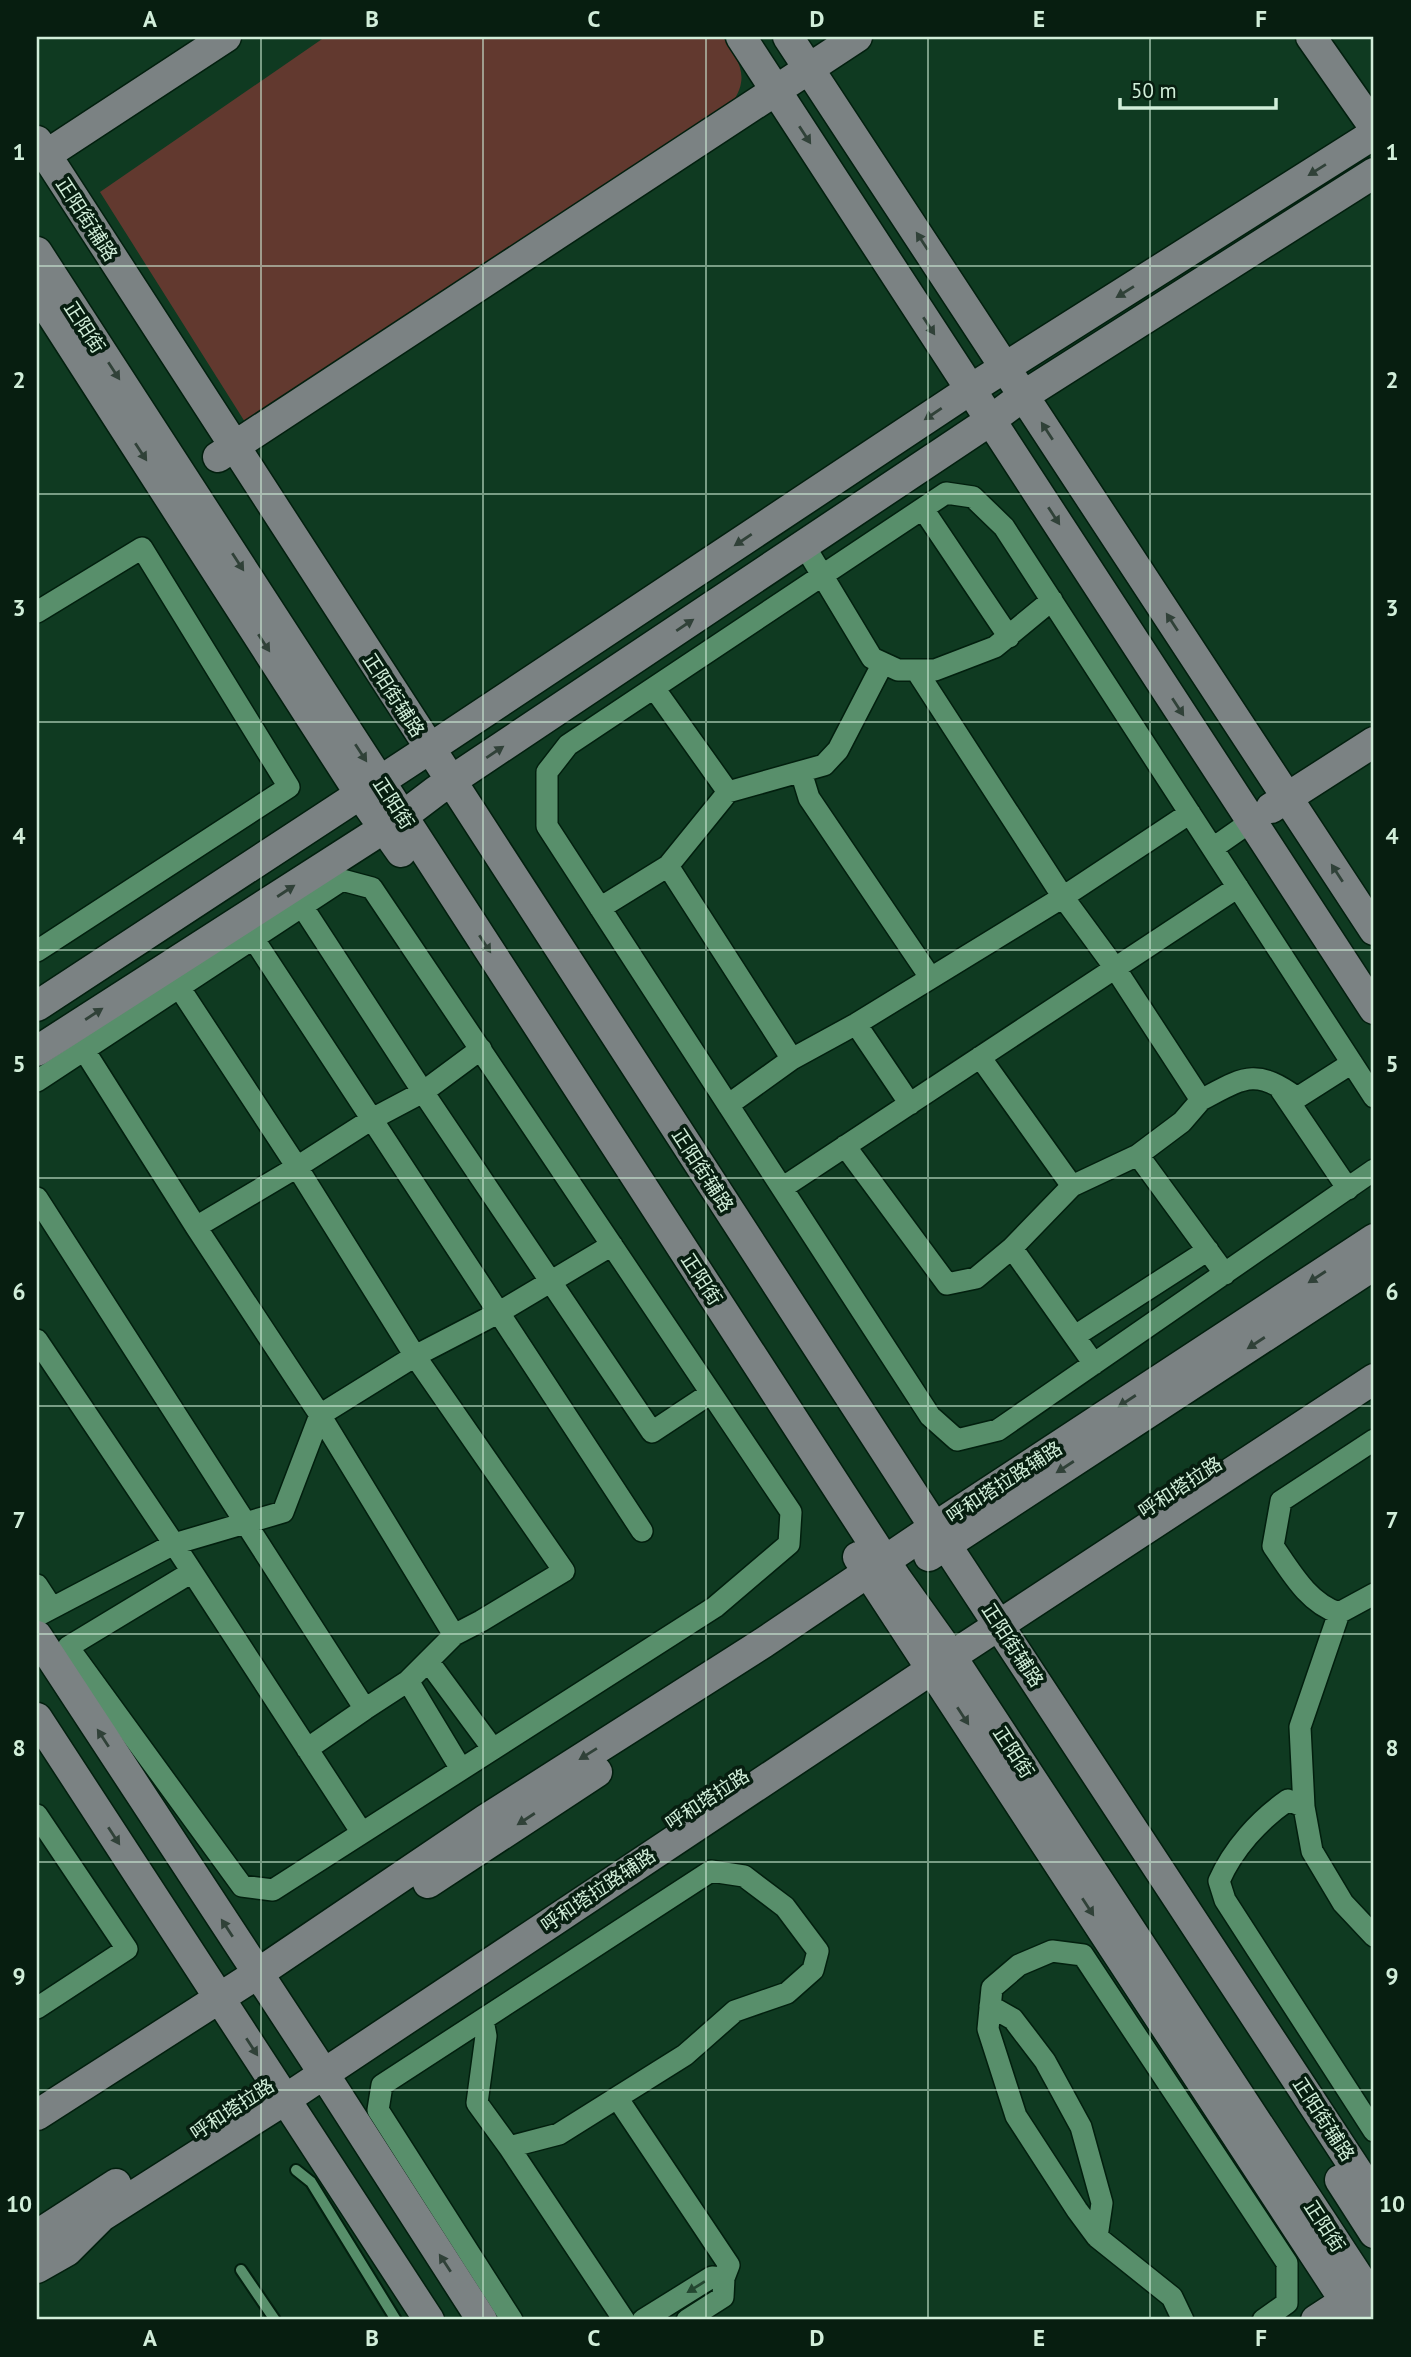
<svg xmlns="http://www.w3.org/2000/svg" width="1411" height="2357" font-family="'PT Sans','Noto Sans SC',sans-serif">
<rect width="100%" height="100%" fill="#0f3a21"/>
<path fill="#62392f" d="M 325,37 L 723,37 C 738,60 751,76 732,103 L 245,422 L 100,192 Z"/>
<g fill="none" stroke-linecap="round" stroke-linejoin="round">
<g stroke="#021f0e" stroke-width="14">
<path id="lane" d="M 296,2170 L 311,2182 L 396,2320
M 241,2270 L 275,2320"/>
</g>
<g stroke="#021f0e" stroke-width="24">
<path id="street" d="M 923,509 L 1009,637
M 804,545 L 872,658 L 898,670 L 935,670 L 995,647 L 1052,600
M 37,612 L 142,548 L 289,787 L 37,951
M 916,670 L 1063,897 L 1115,968 L 1201,1100 C 1243,1078 1255,1067 1297,1098 L 1352,1063
M 654,688 L 728,792
M 801,772 L 809,798 L 930,977
M 1213,848 L 1263,813
M 668,866 L 792,1059
M 302,906 L 423,1092 L 652,1432 L 711,1393
M 600,908 L 668,866 L 728,792 L 824,765 L 838,750 L 883,663
M 253,938 L 642,1531
M 179,987 L 297,1167 L 372,1119 L 423,1092 L 481,1049
M 856,1024 L 910,1104
M 84,1050 L 196,1227 L 320,1415 L 454,1635 L 408,1681 L 365,1709
M 980,1057 L 1072,1186
M 37,1081 L 342,880 L 372,888 L 791,1512 L 789,1544 L 715,1607 L 273,1890 L 242,1886 L 68,1647 L 192,1572
M 1281,1090 L 1348,1189
M 1374,1097 L 1004,527 L 973,497 L 946,493 L 568,745 L 547,772 L 547,826 L 930,1416 L 957,1440 L 998,1430 L 1374,1170
M 1201,1100 L 1182,1122 L 1138,1155 L 1225,1274
M 728,1105 L 792,1059 L 856,1024 L 1063,897 L 1190,813
M 845,1146 L 947,1284 L 976,1278 L 1012,1248
M 782,1188 L 1238,887
M 37,1198 L 365,1709 L 307,1749
M 196,1227 L 297,1167 L 415,1356 L 564,1571 L 481,1621 L 454,1635
M 1075,1336 L 1208,1250
M 37,1340 L 174,1544 L 362,1833
M 1094,1364 L 1012,1248 L 1072,1186 L 1138,1155
M 1374,1440 L 1281,1501 L 1273,1546 C 1291,1572 1308,1603 1339,1613 L 1374,1594
M 37,1585 L 52,1608
M 1339,1613 L 1300,1727 L 1304,1807 L 1312,1851 L 1343,1903 L 1374,1936
M 37,1616 L 174,1544 L 283,1512 L 320,1415 L 415,1356 L 498,1313 L 612,1245
M 428,1661 L 493,1749
M 408,1681 L 461,1769
M 1304,1807 L 1288,1800 C 1259,1820 1233,1849 1219,1881 L 1225,1900 L 1374,2131
M 37,1815 L 127,1949 L 37,2008
M 990,2006 L 1013,2019 L 1045,2061 L 1081,2127 L 1102,2203 L 1097,2237 L 1077,2210 L 1016,2116 L 988,2029 L 992,1988 L 1019,1965 L 1052,1951 L 1083,1955 L 1287,2263 L 1287,2303 L 1263,2320
M 483,2020 L 486,2036 L 477,2103 L 509,2147 L 559,2134 L 685,2055 L 735,2011 L 787,1993 L 813,1970 L 818,1951 L 785,1907 L 744,1876 L 711,1871 L 382,2085 L 378,2110 L 512,2320
M 618,2099 L 729,2265 L 724,2278
M 509,2147 L 624,2320
M 1097,2237 L 1172,2297 L 1183,2320
M 643,2320 L 712,2277 L 724,2278 L 723,2297 L 687,2320"/>
</g>
<g stroke="#021f0e" stroke-width="33">
<path id="secondary" d="M 741,37 L 1374,1009
M 788,37 L 1374,930
M 1311,37 L 1374,127
M 37,141 L 946,1545 L 1374,2197
M 46,155 L 226,37
M 37,252 L 896,1578 L 943,1644 L 1374,2301
M 37,292 L 360,794 L 401,852
M 218,457 L 857,37
M 1271,808 L 1374,742
M 37,1006 L 429,749 L 971,389 L 1374,134
M 37,1051 L 403,816 L 436,791 L 991,420 L 1023,396 L 1374,173
M 929,1556 L 1374,1265
M 858,1557 L 1345,2301 L 1361,2320
M 37,1636 L 313,2057 L 482,2320
M 37,1718 L 429,2320
M 428,1883 L 597,1772
M 37,2115 L 257,1974 L 485,1820 L 763,1643 L 920,1537 L 1374,1239
M 1340,2180 L 1374,2233
M 37,2235 L 116,2184
M 37,2268 L 67,2251 L 102,2216 L 286,2099 L 932,1669 L 1374,1379
M 1316,2320 L 1362,2290"/>
</g>
<use href="#lane" stroke="#588f6b" stroke-width="10"/>
<use href="#street" stroke="#588f6b" stroke-width="21"/>
<use href="#secondary" stroke="#7b8283" stroke-width="30"/>
</g>
<defs><path id="oneway-solid" d="M-6-.8H1V-3.2L6.5 0L1 3.2V.8H-6Z" transform="scale(1.75)"/></defs>
<g fill="#304138">
<use href="#oneway-solid" transform="translate(805 135) rotate(57)"/>
<use href="#oneway-solid" transform="translate(1317 170) rotate(148)"/>
<use href="#oneway-solid" transform="translate(922 241) rotate(-123)"/>
<use href="#oneway-solid" transform="translate(1125 292) rotate(148)"/>
<use href="#oneway-solid" transform="translate(929 326) rotate(57)"/>
<use href="#oneway-solid" transform="translate(114 371) rotate(57)"/>
<use href="#oneway-solid" transform="translate(933 414) rotate(146)"/>
<use href="#oneway-solid" transform="translate(1047 431) rotate(-123)"/>
<use href="#oneway-solid" transform="translate(141 452) rotate(57)"/>
<use href="#oneway-solid" transform="translate(1054 516) rotate(57)"/>
<use href="#oneway-solid" transform="translate(743 540) rotate(146)"/>
<use href="#oneway-solid" transform="translate(238 562) rotate(57)"/>
<use href="#oneway-solid" transform="translate(1172 622) rotate(-123)"/>
<use href="#oneway-solid" transform="translate(685 625) rotate(-34)"/>
<use href="#oneway-solid" transform="translate(264 643) rotate(57)"/>
<use href="#oneway-solid" transform="translate(1178 707) rotate(57)"/>
<use href="#oneway-solid" transform="translate(495 752) rotate(-34)"/>
<use href="#oneway-solid" transform="translate(361 753) rotate(57)"/>
<use href="#oneway-solid" transform="translate(1337 873) rotate(-123)"/>
<use href="#oneway-solid" transform="translate(286 891) rotate(-33)"/>
<use href="#oneway-solid" transform="translate(485 944) rotate(57)"/>
<use href="#oneway-solid" transform="translate(94 1014) rotate(-33)"/>
<use href="#oneway-solid" transform="translate(1317 1277) rotate(147)"/>
<use href="#oneway-solid" transform="translate(1256 1343) rotate(147)"/>
<use href="#oneway-solid" transform="translate(1127 1401) rotate(147)"/>
<use href="#oneway-solid" transform="translate(1065 1467) rotate(147)"/>
<use href="#oneway-solid" transform="translate(963 1716) rotate(57)"/>
<use href="#oneway-solid" transform="translate(103 1738) rotate(-123)"/>
<use href="#oneway-solid" transform="translate(588 1754) rotate(148)"/>
<use href="#oneway-solid" transform="translate(526 1819) rotate(147)"/>
<use href="#oneway-solid" transform="translate(114 1836) rotate(57)"/>
<use href="#oneway-solid" transform="translate(1088 1907) rotate(57)"/>
<use href="#oneway-solid" transform="translate(227 1928) rotate(-123)"/>
<use href="#oneway-solid" transform="translate(252 2047) rotate(57)"/>
<use href="#oneway-solid" transform="translate(445 2263) rotate(-123)"/>
</g>
<use fill="#234630" href="#oneway-solid" transform="translate(696 2287) rotate(148)"/>
<path fill="none" stroke="#d1eed9" stroke-width="2" stroke-opacity="0.55" d="M 261,37 L 261,2320M 483,37 L 483,2320M 706,37 L 706,2320M 928,37 L 928,2320M 1150,37 L 1150,2320M 37,266 L 1374,266M 37,494 L 1374,494M 37,722 L 1374,722M 37,950 L 1374,950M 37,1178 L 1374,1178M 37,1406 L 1374,1406M 37,1634 L 1374,1634M 37,1862 L 1374,1862M 37,2090 L 1374,2090"/>
<g text-anchor="middle" dominant-baseline="central" stroke-width="7" stroke-linejoin="round" paint-order="stroke">
<g font-size="19" fill="#d1eed9" stroke="#071e10">
<text transform="translate(87 219) rotate(57)">正阳街辅路</text>
<text transform="translate(85 327) rotate(57)">正阳街</text>
<text transform="translate(394 695) rotate(57)">正阳街辅路</text>
<text transform="translate(394 803) rotate(57)">正阳街</text>
<text transform="translate(703 1170) rotate(57)">正阳街辅路</text>
<text transform="translate(702 1279) rotate(57)">正阳街</text>
<text transform="translate(1004 1482) rotate(-33)">呼和塔拉路辅路</text>
<text transform="translate(1180 1487) rotate(-33)">呼和塔拉路</text>
<text transform="translate(1013 1645) rotate(57)">正阳街辅路</text>
<text transform="translate(1014 1752) rotate(57)">正阳街</text>
<text transform="translate(707 1799) rotate(-33)">呼和塔拉路</text>
<text transform="translate(598 1890) rotate(-34)">呼和塔拉路辅路</text>
<text transform="translate(232 2109) rotate(-33)">呼和塔拉路</text>
<text transform="translate(1324 2119) rotate(57)">正阳街辅路</text>
<text transform="translate(1325 2226) rotate(57)">正阳街</text>
</g>
</g>
<rect width="1411" height="2357" fill="none" stroke="#071e10" stroke-width="77"/>
<path d="M1120 98v10h156v-10" fill="none" stroke="#d1eed9" stroke-width="3.5"/>
<text x="1131" y="98" font-size="21" fill="#d1eed9" stroke="#071e10" stroke-width="5" paint-order="stroke">50 m</text>
<rect x="38" y="38" width="1334" height="2280" fill="none" stroke="#d1eed9" stroke-width="2.5"/>
<g font-size="23" text-anchor="middle" font-weight="bold" fill="#d1eed9">
<text x="150" y="27">A</text>
<text x="372" y="27">B</text>
<text x="594" y="27">C</text>
<text x="817" y="27">D</text>
<text x="1039" y="27">E</text>
<text x="1261" y="27">F</text>
<text x="19" y="160">1</text>
<text x="1392" y="160">1</text>
<text x="19" y="388">2</text>
<text x="1392" y="388">2</text>
<text x="19" y="616">3</text>
<text x="1392" y="616">3</text>
<text x="19" y="844">4</text>
<text x="1392" y="844">4</text>
<text x="19" y="1072">5</text>
<text x="1392" y="1072">5</text>
<text x="19" y="1300">6</text>
<text x="1392" y="1300">6</text>
<text x="19" y="1528">7</text>
<text x="1392" y="1528">7</text>
<text x="19" y="1756">8</text>
<text x="1392" y="1756">8</text>
<text x="19" y="1984">9</text>
<text x="1392" y="1984">9</text>
<text x="19" y="2212">10</text>
<text x="1392" y="2212">10</text>
<text x="150" y="2346">A</text>
<text x="372" y="2346">B</text>
<text x="594" y="2346">C</text>
<text x="817" y="2346">D</text>
<text x="1039" y="2346">E</text>
<text x="1261" y="2346">F</text>
</g>
</svg>
